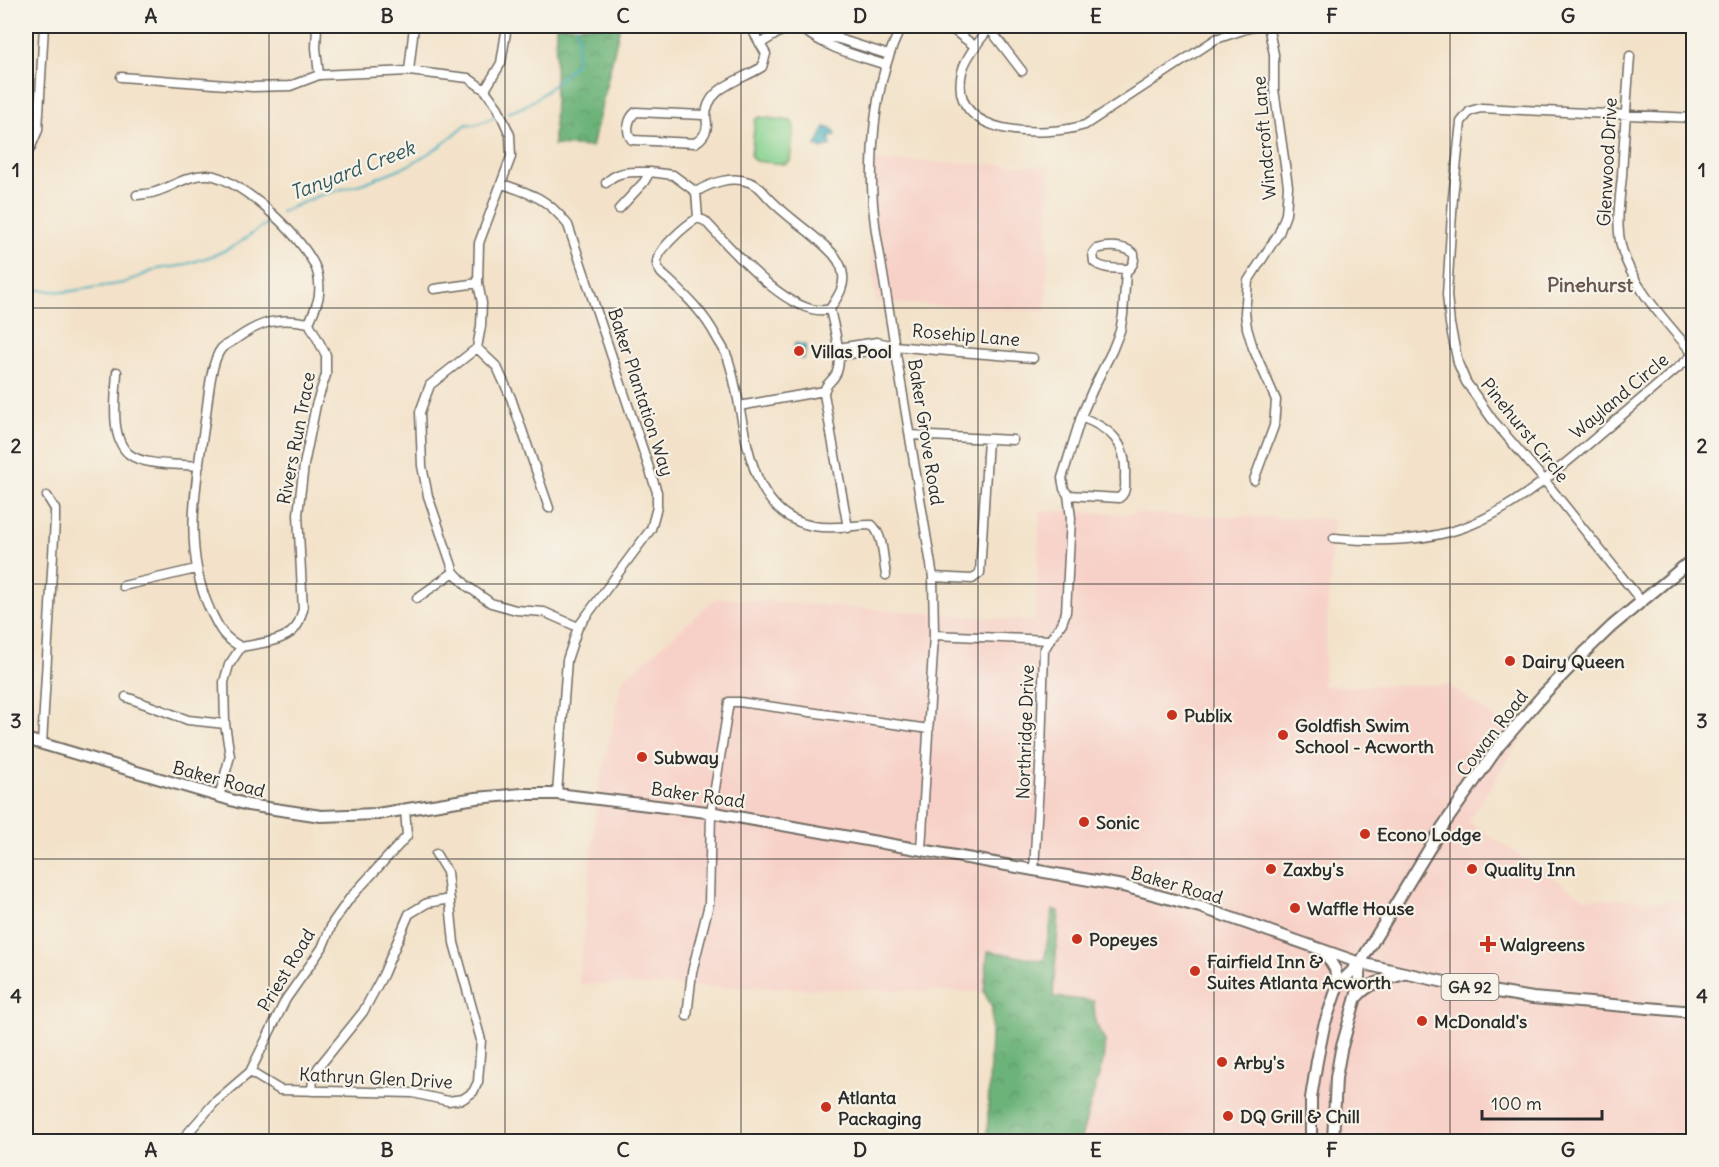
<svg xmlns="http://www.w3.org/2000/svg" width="1719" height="1167" font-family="Delius,sans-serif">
<defs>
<pattern id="forest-crowns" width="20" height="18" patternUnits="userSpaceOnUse" patternTransform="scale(1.5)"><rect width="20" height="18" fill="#6cb379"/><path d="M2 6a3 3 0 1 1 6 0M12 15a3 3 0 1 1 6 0" fill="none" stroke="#599263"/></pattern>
</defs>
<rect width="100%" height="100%" fill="#f7f3e8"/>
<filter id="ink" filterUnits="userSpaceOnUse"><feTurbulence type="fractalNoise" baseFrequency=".0167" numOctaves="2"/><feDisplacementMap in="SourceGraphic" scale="12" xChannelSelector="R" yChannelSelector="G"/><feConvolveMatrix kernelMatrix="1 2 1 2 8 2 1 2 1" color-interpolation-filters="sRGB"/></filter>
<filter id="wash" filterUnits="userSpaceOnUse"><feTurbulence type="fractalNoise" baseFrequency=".008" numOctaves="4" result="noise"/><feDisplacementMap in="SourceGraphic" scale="24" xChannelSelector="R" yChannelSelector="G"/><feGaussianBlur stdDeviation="1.35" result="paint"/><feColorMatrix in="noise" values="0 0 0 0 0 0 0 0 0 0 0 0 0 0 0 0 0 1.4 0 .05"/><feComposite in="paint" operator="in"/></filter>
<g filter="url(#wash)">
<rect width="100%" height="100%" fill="#f3e2c9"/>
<path fill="#f7d1c8" d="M 863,160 L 1050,166 L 1046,312 L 876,302 Z
M 1040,511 L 1333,519 L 1323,686 L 1449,685 L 1522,738 L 1468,821 L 1584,898 L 1693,902 L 1693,1141 L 1080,1141 L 1104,1060 L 1105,1041 L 1095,1022 L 1053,998 L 1059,911 L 1053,911 L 1044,961 L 988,951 L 984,992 L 579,984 L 597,796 L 622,681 L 716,598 L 1035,621 Z"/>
<path fill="url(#forest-crowns)" stroke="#4c6f52" stroke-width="1.5" d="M 556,26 L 620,26 L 592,147 L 554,145 Z
M 1053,910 L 1059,911 L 1053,997 L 1094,1001 L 1095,1022 L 1105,1041 L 1103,1061 L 1080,1141 L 987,1141 L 992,1007 L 984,992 L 988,951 L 1044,961 Z"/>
<path fill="#86d18e" stroke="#587e5c" stroke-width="1.5" d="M 759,117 L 791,121 L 794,126 L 790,161 L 785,164 L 755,161 L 751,156 L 755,120 Z"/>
<path fill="#3fadbd" stroke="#356c74" stroke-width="1.5" d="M 825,127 L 834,130 L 836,135 L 829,138 L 831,145 L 822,149 L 816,146 Z
M 795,343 L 806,345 L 804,359 L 793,357 Z"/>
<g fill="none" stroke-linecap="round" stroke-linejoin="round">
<path stroke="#3fadbd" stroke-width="2" d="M 507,113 C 535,105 556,83 576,63 L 578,39 L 577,26
M 281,212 L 318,196 L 364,183 L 409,165 L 439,147 L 467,124 L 475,125 L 495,117
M 26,289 L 65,292 L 124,283 L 157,269 L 180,266 L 215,255 L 236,245 L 270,221"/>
</g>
</g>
<g filter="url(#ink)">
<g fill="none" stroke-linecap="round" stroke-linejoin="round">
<g stroke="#716b62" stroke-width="11">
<path id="minor" d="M 317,26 L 316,48 L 319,75
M 803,26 L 803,29 C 825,48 859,56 886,65
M 810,26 L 829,37 L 839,39
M 820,26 L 836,34 L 839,39 L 889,55
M 902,26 C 872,81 867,170 876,232 L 933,577 L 934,635 L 921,850
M 948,26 L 976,47
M 975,26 L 985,33
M 991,26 C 981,39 966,56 962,72 C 947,139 1046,137 1085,125 L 1216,39 L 1255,26
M 989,28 L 1022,71
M 760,44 L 789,26
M 1630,56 C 1627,96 1624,136 1622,176 C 1620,199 1615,226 1622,249 C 1633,289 1668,323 1694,355
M 409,71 L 414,26
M 121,77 L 253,87 L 290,86 L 319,75 L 409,71 L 468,78 L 485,90 L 498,108 L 510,135 L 511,157 L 479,243 L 478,283 L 482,303 L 481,326 L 477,348 L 430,385 L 420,412 L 422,466 L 428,496 L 454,572 L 467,586 L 491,603 L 516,610 L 544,612 L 578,627
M 485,90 L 501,63 L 507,26
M 636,112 L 703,115 L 706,117 C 709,129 705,137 695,143 L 632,140 C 625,132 628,118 636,112 Z
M 706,117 C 706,87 740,81 762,67 L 766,54 L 750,26
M 26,155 L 30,149 L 38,130 L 44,26
M 606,183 C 617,170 633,172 650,172
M 502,184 C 533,194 548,199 568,225 L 657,492 L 657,507 L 651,529 L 578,627 L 567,660 L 557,794
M 137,195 C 143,194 150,194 155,192 C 173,187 189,174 208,175 C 240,177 312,244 318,275 C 322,296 317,304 309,323
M 619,209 L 644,182 L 650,172 L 673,175 L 696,192
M 698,218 L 696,192 C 712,182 732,176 749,182 C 758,185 762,190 767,196 C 786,217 808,229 827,248 C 835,255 842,265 843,275 C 845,288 836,299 830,309 C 792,321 729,246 705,221 L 698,218 C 687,224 655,251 657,264 C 658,271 663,275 668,279 C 687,297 704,313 717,338 C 721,345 727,353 729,362 C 747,416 742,513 813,526 C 835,530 850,525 872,525 C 884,536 883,560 886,575
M 434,289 L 478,283
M 830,309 C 833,325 844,359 836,374 C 832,382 824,384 824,394 L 848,528
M 477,348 L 497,367 L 511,398 L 549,508
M 838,348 L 877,342 L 895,346 L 936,350 L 1033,358
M 838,356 L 892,347
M 117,372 C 116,395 109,438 129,454 C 143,466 181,464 199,466
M 739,406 L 824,391
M 910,435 L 1013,440
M 1254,480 L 1274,426 L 1276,400 L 1253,348 L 1247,328 L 1245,312 L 1248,281 L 1279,233 L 1286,214 L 1288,186 L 1274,89 L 1274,54 L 1268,26
M 1068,495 L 1119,498 C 1127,493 1125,484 1125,476 C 1127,442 1111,429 1081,417
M 1334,538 C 1375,542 1417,542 1456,530 C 1509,514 1559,469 1600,434 C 1631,408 1662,381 1694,354
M 933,577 L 972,579 L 980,573 L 988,439
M 123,586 L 196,569
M 417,598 L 454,572
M 1642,602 L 1545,481 L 1492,419 L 1466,382 L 1458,363 L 1450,324 L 1447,295 L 1453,197 L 1461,122 L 1470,111 L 1481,108 L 1694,118
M 934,635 L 1050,640 L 1044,650 L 1041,750 L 1034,870
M 1050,640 L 1062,623 L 1066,612 L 1071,518 L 1068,495 L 1064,489 L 1062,478 L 1082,414 L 1093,389 L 1112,351 L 1120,331 L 1123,315 L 1126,272 C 1132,266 1135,263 1134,254 C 1125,245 1107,246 1096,249 L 1093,253 L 1094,262 C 1103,270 1117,268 1129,269
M 126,697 L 188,720 L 225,724
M 42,744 L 55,520 L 55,509 L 47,496
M 219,797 L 230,756 L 225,724 L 224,682 L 229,665 L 241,647 C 259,643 289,642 298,624 C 300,620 301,614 303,610 L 298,514 L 304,465 L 316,405 L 326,375 L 326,355 L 309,323 C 279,317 261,321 236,339 C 232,342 224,345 221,349 C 210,363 208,403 205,421 C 196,484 182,549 210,610 C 220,629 221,636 241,647
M 687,1016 L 692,972 L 709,904 L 711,813 L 729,702 L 739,702 L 929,729
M 250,1072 L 280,1090 L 413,1093 L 448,1101 L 463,1099 L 473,1092 L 478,1082 L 481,1040 L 454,943 L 447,872 L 436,854
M 312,1091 L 313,1079 L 318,1068 L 363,1012 L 383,975 L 409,914 L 427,903 L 450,899
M 180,1142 L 215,1102 L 250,1072 L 286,999 L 322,948 L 333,922 L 350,898 L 407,836 L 405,809"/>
</g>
<g stroke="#716b62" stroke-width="14">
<path id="major" d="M 26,739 L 248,805 L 321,816 L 377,814 L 476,798 L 522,794 L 557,794 L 715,813 L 1123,886 L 1200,907 L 1360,963 L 1462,986 L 1533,998 L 1694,1012
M 1324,951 L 1335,969 L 1338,985
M 1357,997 C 1368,983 1387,979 1404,974
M 1311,1142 L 1311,1098 L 1317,1061 L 1324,1026 L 1338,985 L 1360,963 L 1443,826 L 1499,746 L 1542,696 L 1586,651 L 1612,626 L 1694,558
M 1333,1142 L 1336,1078 L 1341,1050 L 1358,990 L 1360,963"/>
</g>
<use href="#minor" stroke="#fff" stroke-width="8"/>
<use href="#major" stroke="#fff" stroke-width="10"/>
</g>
</g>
<path fill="none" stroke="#2b2b2b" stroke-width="1.5" stroke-opacity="0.55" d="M 269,26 L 269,1142M 505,26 L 505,1142M 741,26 L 741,1142M 978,26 L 978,1142M 1214,26 L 1214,1142M 1450,26 L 1450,1142M 26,308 L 1694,308M 26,584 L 1694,584M 26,859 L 1694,859"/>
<g fill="#c8321e" stroke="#f7f3e8" stroke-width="2">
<circle cx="799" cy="351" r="6"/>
<circle cx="1510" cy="661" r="6"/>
<circle cx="1172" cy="715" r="6"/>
<circle cx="1283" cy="735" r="6"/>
<circle cx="642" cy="757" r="6"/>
<circle cx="1084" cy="822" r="6"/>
<circle cx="1365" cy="834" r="6"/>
<circle cx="1271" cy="869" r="6"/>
<circle cx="1472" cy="869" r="6"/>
<circle cx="1295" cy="908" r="6"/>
<circle cx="1077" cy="939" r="6"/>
<path d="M1485 935h6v6h6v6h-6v6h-6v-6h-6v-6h6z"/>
<circle cx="1195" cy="971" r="6"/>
<circle cx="1422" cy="1021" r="6"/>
<circle cx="1222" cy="1062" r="6"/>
<circle cx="826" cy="1107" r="6"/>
<circle cx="1228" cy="1116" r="6"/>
</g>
<g text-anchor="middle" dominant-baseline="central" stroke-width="4.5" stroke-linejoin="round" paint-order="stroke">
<rect fill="#f7f3e8" stroke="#686764" stroke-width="1.5" x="1441.5" y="974" width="57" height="26" rx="4.5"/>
<g font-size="16" font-weight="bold" fill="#2b2b2b">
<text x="1470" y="987">GA 92</text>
</g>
<g font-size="18" fill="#2b2b2b" stroke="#f7f3e8">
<text transform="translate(1264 138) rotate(-95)">Windcroft Lane</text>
<text transform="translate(1607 162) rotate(-87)">Glenwood Drive</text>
<text transform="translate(966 335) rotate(5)">Rosehip Lane</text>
<text transform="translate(641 392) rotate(72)">Baker Plantation Way</text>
<text transform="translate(1619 396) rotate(-40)">Wayland Circle</text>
<text transform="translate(1525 430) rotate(51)">Pinehurst Circle</text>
<text transform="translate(926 432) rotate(81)">Baker Grove Road</text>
<text transform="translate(296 438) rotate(-79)">Rivers Run Trace</text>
<text transform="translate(1025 732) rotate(-88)">Northridge Drive</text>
<text transform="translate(1492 733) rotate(-52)">Cowan Road</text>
<text transform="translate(219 779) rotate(15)">Baker Road</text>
<text transform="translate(698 795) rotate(8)">Baker Road</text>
<text transform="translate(1177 885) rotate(16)">Baker Road</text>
<text transform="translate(286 970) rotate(-59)">Priest Road</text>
<text transform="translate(376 1078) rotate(3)">Kathryn Glen Drive</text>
</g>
<g font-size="18" font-weight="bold" fill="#2b2b2b" stroke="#f7f3e8" text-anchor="start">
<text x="811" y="351">Villas Pool</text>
<text x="1522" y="661">Dairy Queen</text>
<text x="1184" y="715">Publix</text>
<text x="1295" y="725">Goldfish Swim<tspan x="1295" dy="21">School - Acworth</tspan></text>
<text x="654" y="757">Subway</text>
<text x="1096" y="822">Sonic</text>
<text x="1377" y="834">Econo Lodge</text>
<text x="1283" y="869">Zaxby's</text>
<text x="1484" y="869">Quality Inn</text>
<text x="1307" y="908">Waffle House</text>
<text x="1089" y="939">Popeyes</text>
<text x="1500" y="944">Walgreens</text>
<text x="1207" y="961">Fairfield Inn &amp;<tspan x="1207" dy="21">Suites Atlanta Acworth</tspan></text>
<text x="1434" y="1021">McDonald's</text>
<text x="1234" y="1062">Arby's</text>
<text x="838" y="1097">Atlanta<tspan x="838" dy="21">Packaging</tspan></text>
<text x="1240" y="1116">DQ Grill &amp; Chill</text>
</g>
<g font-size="20" font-style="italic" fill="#32585e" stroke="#f7f3e8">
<text transform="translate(352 170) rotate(-21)">Tanyard Creek</text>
</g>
<g font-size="20" font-weight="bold" fill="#685653" stroke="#f7f3e8">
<text x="1590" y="284">Pinehurst</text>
</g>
</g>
<rect width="1719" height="1167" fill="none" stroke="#f7f3e8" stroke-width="66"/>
<path d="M1482 1110v9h120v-9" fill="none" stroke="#2b2b2b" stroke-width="3"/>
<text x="1491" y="1110" font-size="18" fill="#2b2b2b" stroke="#f7f3e8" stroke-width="4.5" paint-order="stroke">100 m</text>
<rect x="33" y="33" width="1653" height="1101" fill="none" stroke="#2b2b2b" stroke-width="2"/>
<g font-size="20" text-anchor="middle" font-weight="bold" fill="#2b2b2b">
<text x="151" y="23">A</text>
<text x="387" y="23">B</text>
<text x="623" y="23">C</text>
<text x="860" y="23">D</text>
<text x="1096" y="23">E</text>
<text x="1332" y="23">F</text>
<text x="1568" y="23">G</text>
<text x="16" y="177">1</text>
<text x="1702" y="177">1</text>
<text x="16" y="453">2</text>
<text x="1702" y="453">2</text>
<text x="16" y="728">3</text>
<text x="1702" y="728">3</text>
<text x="16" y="1003">4</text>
<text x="1702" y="1003">4</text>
<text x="151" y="1157">A</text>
<text x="387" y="1157">B</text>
<text x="623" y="1157">C</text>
<text x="860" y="1157">D</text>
<text x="1096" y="1157">E</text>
<text x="1332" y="1157">F</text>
<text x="1568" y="1157">G</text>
</g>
</svg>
